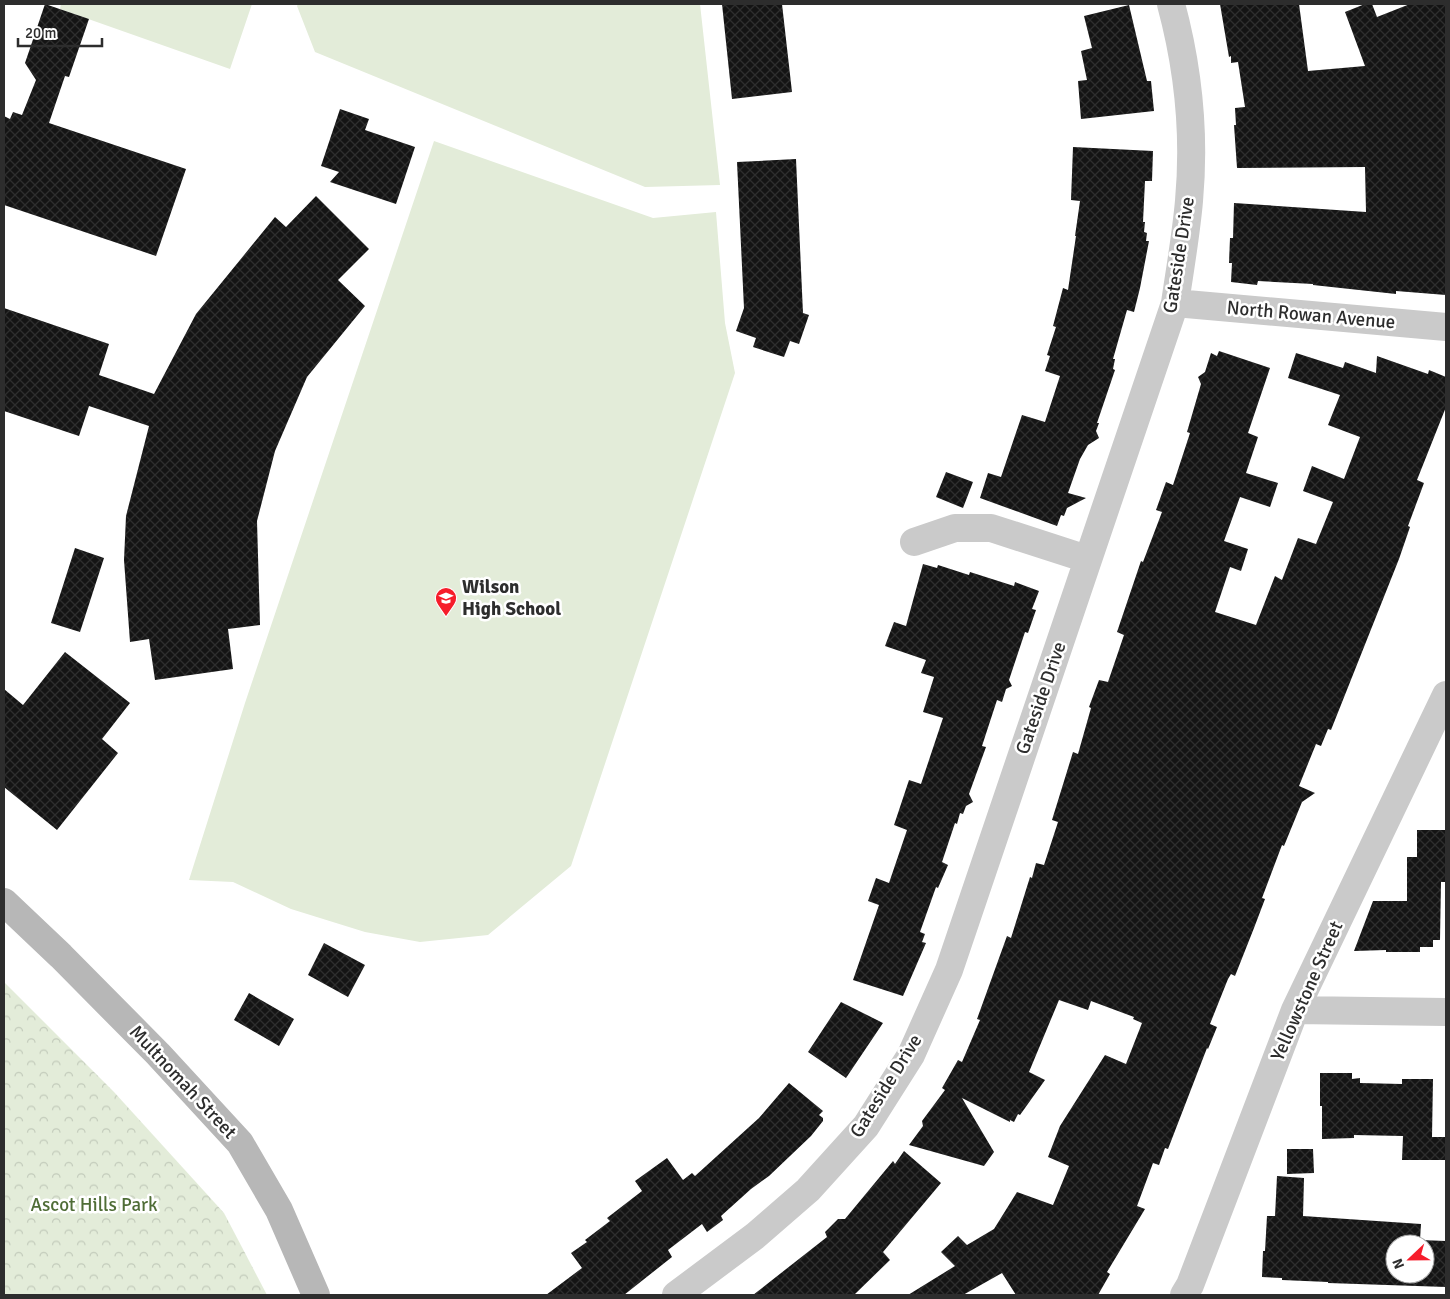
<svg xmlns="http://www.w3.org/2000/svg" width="1450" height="1299" font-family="Signika,sans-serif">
<defs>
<pattern id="park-crowns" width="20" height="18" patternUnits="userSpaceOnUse" patternTransform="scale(1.25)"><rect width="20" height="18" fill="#e3ecd9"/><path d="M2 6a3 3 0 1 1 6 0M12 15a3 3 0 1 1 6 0" fill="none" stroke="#c3cbbb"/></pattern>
<pattern id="building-cross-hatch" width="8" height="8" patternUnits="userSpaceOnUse" patternTransform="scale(1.25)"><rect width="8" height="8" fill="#141414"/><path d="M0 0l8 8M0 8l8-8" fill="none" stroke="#2e2e2e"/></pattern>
</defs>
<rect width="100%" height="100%" fill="#fff"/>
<path fill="#e3ecd9" d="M 61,4 L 252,4 L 230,69 L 60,9 Z
M 298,4 L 700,4 L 720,185 L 645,187 L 315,52 L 297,6 Z
M 434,141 L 653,218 L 716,212 L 725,323 L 735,373 L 571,866 L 488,935 L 420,942 L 365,932 L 291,909 L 233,882 L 189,880 L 245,703 Z"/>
<path fill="url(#park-crowns)" d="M 4,982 L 114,1092 L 224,1213 L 267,1295 L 4,1295 Z"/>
<path fill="url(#building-cross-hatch)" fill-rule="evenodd" d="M 45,4 L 89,19 L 69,77 L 65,76 L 49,123 L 186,169 L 156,256 L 4,205 L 4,116 L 10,119 L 13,112 L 22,115 L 36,80 L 25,63 Z
M 722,4 L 782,4 L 792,92 L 732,99 Z
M 1220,4 L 1299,4 L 1308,71 L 1365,66 L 1345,12 L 1365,4 L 1372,4 L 1377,17 L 1410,4 L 1446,4 L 1446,295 L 1396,291 L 1396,294 L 1313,285 L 1313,284 L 1258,281 L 1257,285 L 1231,282 L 1232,263 L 1229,263 L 1230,238 L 1233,238 L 1234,203 L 1366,212 L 1365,167 L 1237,168 L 1234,125 L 1236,125 L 1235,108 L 1245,107 L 1238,62 L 1231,63 L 1231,56 L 1229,57 Z
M 1129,5 L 1147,81 L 1151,81 L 1154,111 L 1081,119 L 1078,81 L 1087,80 L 1081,51 L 1092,48 L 1084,16 Z
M 340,109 L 369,119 L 365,130 L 415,147 L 396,204 L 330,182 L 339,172 L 321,166 Z
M 1073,147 L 1153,151 L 1152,181 L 1145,181 L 1143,222 L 1145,222 L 1144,232 L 1147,233 L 1146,241 L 1149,241 L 1140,288 L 1134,312 L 1127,310 L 1113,359 L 1115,359 L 1113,369 L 1115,370 L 1097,423 L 1099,423 L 1096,431 L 1099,438 L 1088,445 L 1080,459 L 1068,493 L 1086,498 L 1067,508 L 1064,516 L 1061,515 L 1057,526 L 980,498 L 988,473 L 1001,477 L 1022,415 L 1045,422 L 1060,376 L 1045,371 L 1050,356 L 1047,355 L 1056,327 L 1053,326 L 1063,288 L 1068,290 L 1076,236 L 1075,236 L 1080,201 L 1071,200 Z
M 796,159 L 803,313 L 809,315 L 799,344 L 790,341 L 784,357 L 753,347 L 756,338 L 736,331 L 744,308 L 737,162 Z
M 316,196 L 369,249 L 338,280 L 365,306 L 307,377 L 275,451 L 257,521 L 260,625 L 228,629 L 233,669 L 155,680 L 149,639 L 130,642 L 124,560 L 126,516 L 149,426 L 89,406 L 79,436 L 4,411 L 4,308 L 109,344 L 99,375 L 154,394 L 196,314 L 275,217 L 286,227 Z
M 1219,351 L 1270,368 L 1248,433 L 1258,437 L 1246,473 L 1278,483 L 1270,507 L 1240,497 L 1224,541 L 1248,549 L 1241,571 L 1230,567 L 1215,612 L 1256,625 L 1275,576 L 1282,580 L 1298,538 L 1316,544 L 1333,502 L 1303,491 L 1312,466 L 1344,479 L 1360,437 L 1328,425 L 1340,395 L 1288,378 L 1296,353 L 1343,368 L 1345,362 L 1376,373 L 1377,356 L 1428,374 L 1429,370 L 1446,377 L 1446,407 L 1417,480 L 1424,483 L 1408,526 L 1410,527 L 1399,559 L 1331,730 L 1328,729 L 1321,746 L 1316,744 L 1299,786 L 1315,793 L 1302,802 L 1284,846 L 1282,845 L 1262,898 L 1265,899 L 1254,928 L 1235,976 L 1231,974 L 1228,979 L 1210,1024 L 1217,1027 L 1208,1049 L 1207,1048 L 1168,1149 L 1165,1148 L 1159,1165 L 1153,1163 L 1137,1206 L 1145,1209 L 1107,1272 L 1110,1274 L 1098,1295 L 1016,1295 L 1002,1273 L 963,1295 L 908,1295 L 955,1266 L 941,1252 L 958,1236 L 967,1245 L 994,1229 L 1017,1192 L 1053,1205 L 1069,1166 L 1048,1157 L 1060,1126 L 1105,1055 L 1126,1064 L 1142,1023 L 1133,1019 L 1134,1017 L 1091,1001 L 1088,1010 L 1059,1000 L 1029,1072 L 1045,1080 L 1020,1115 L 1018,1114 L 1014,1122 L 1010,1120 L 1010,1122 L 962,1098 L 994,1152 L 984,1166 L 909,1145 L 923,1126 L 922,1121 L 945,1090 L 942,1088 L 958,1060 L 962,1062 L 980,1020 L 977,1019 L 1007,936 L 1011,938 L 1030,877 L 1032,878 L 1036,863 L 1044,865 L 1058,822 L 1052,820 L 1073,752 L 1078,754 L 1091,708 L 1089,707 L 1099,680 L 1108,682 L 1124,635 L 1117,632 L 1141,561 L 1143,562 L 1162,512 L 1156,510 L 1166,482 L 1173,485 L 1190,433 L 1187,432 L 1201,384 L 1198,377 L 1205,372 L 1211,353 L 1217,356 Z
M 946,472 L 973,482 L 963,508 L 936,497 Z
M 75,548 L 104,558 L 80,632 L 51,623 Z
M 923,564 L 937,568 L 938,565 L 969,575 L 970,572 L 1014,586 L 1015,582 L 1039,591 L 1032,609 L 1036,610 L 1028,633 L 1025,632 L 1009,680 L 1012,686 L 1006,689 L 1002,702 L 997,700 L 982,746 L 986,747 L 969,794 L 973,802 L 966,806 L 963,814 L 960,813 L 957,824 L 955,823 L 942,862 L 948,865 L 938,888 L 936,887 L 920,932 L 925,934 L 922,942 L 926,943 L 903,996 L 853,980 L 879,905 L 868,901 L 876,878 L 889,883 L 907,830 L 894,825 L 909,780 L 921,784 L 943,718 L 923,712 L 934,677 L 921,673 L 926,660 L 885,646 L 894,622 L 906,626 Z
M 65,652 L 130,703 L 102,739 L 118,753 L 57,830 L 4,787 L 4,689 L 23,705 Z
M 1417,830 L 1445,830 L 1445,882 L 1441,882 L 1440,940 L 1433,940 L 1433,947 L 1420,947 L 1420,952 L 1386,952 L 1386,950 L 1354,951 L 1373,901 L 1407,901 L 1407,857 L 1417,857 Z
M 324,943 L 365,965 L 348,997 L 308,975 Z
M 249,993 L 294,1019 L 279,1046 L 234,1020 Z
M 841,1002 L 883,1023 L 846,1078 L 808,1052 Z
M 1320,1073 L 1352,1073 L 1352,1079 L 1360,1078 L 1360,1083 L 1402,1084 L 1402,1079 L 1433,1079 L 1432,1137 L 1446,1137 L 1446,1160 L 1402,1160 L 1403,1136 L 1354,1135 L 1354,1138 L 1322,1139 L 1322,1106 L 1320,1106 Z
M 789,1083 L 823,1111 L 819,1115 L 823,1118 L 823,1121 L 811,1136 L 769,1176 L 751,1189 L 721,1216 L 723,1220 L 707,1232 L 702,1224 L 668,1250 L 672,1257 L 624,1295 L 546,1295 L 582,1268 L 571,1253 L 587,1242 L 585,1240 L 610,1221 L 607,1218 L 642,1191 L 635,1181 L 667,1158 L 683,1180 L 692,1173 L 695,1176 L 759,1118 Z
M 1287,1149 L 1313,1149 L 1314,1173 L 1287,1174 Z
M 904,1151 L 941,1183 L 883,1252 L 890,1260 L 854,1295 L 753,1295 L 827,1237 L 825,1232 L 838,1219 L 845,1219 L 893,1161 L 895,1164 Z
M 1277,1176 L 1304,1178 L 1303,1216 L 1421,1224 L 1420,1240 L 1446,1241 L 1446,1287 L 1328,1283 L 1328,1282 L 1282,1280 L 1282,1278 L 1262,1277 L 1263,1251 L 1265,1251 L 1267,1216 L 1275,1216 ZM 1395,1244 L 1425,1244 L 1425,1274 L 1395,1274 Z"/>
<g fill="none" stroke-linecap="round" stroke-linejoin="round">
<path stroke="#cacaca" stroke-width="28" d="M 1175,303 L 1446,327
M 914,542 L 955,528 L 991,528 L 1087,559
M 1295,1010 L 1446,1012
M 676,1295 L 755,1236 L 808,1190 L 866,1126 L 911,1055 L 949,970 L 1175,303 C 1180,269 1186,235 1189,201 C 1195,135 1188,67 1171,4
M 1184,1295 L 1190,1285 L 1295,1010 L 1446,695"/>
<path stroke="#b7b7b7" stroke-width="28" d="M 4,902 L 61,956 L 158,1054 L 240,1143 L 279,1210 L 316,1295"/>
</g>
<defs>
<g id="school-pin" transform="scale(1.125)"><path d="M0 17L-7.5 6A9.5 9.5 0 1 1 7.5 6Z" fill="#f61d2b" stroke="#fff"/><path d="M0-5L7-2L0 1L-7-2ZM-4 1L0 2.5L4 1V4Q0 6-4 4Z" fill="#fff"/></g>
</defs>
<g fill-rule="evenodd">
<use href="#school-pin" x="446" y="598"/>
</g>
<g text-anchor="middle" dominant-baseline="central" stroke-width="5" stroke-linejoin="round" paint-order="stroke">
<g font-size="19" fill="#2d2d2d" stroke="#fff">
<text transform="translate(1179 255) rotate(-81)">Gateside Drive</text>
<text transform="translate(1311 315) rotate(5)">North Rowan Avenue</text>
<text transform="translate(1041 698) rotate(-71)">Gateside Drive</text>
<text transform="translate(1307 991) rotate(-66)">Yellowstone Street</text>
<text transform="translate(183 1082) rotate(47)">Multnomah Street</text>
<text transform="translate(886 1086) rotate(-58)">Gateside Drive</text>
</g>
<g font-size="19" font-weight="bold" fill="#2d2d2d" stroke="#fff" text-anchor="start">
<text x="462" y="587">Wilson<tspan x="462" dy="22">High School</tspan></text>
</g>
<g font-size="19" fill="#4f6d36" stroke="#fff">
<text x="94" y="1205">Ascot Hills Park</text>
</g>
</g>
<rect width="1450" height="1299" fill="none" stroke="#2d2d2d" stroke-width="10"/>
<g transform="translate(1410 1259) rotate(248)"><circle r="24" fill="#ffffff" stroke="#ababab"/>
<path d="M0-4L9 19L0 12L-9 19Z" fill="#f61d2b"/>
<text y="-8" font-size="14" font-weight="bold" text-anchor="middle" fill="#2d2d2d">N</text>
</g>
<path d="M18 38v8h84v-8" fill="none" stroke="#2d2d2d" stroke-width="2.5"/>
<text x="25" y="38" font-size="15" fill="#2d2d2d" stroke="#ffffff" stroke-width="4" paint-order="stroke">20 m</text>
</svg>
